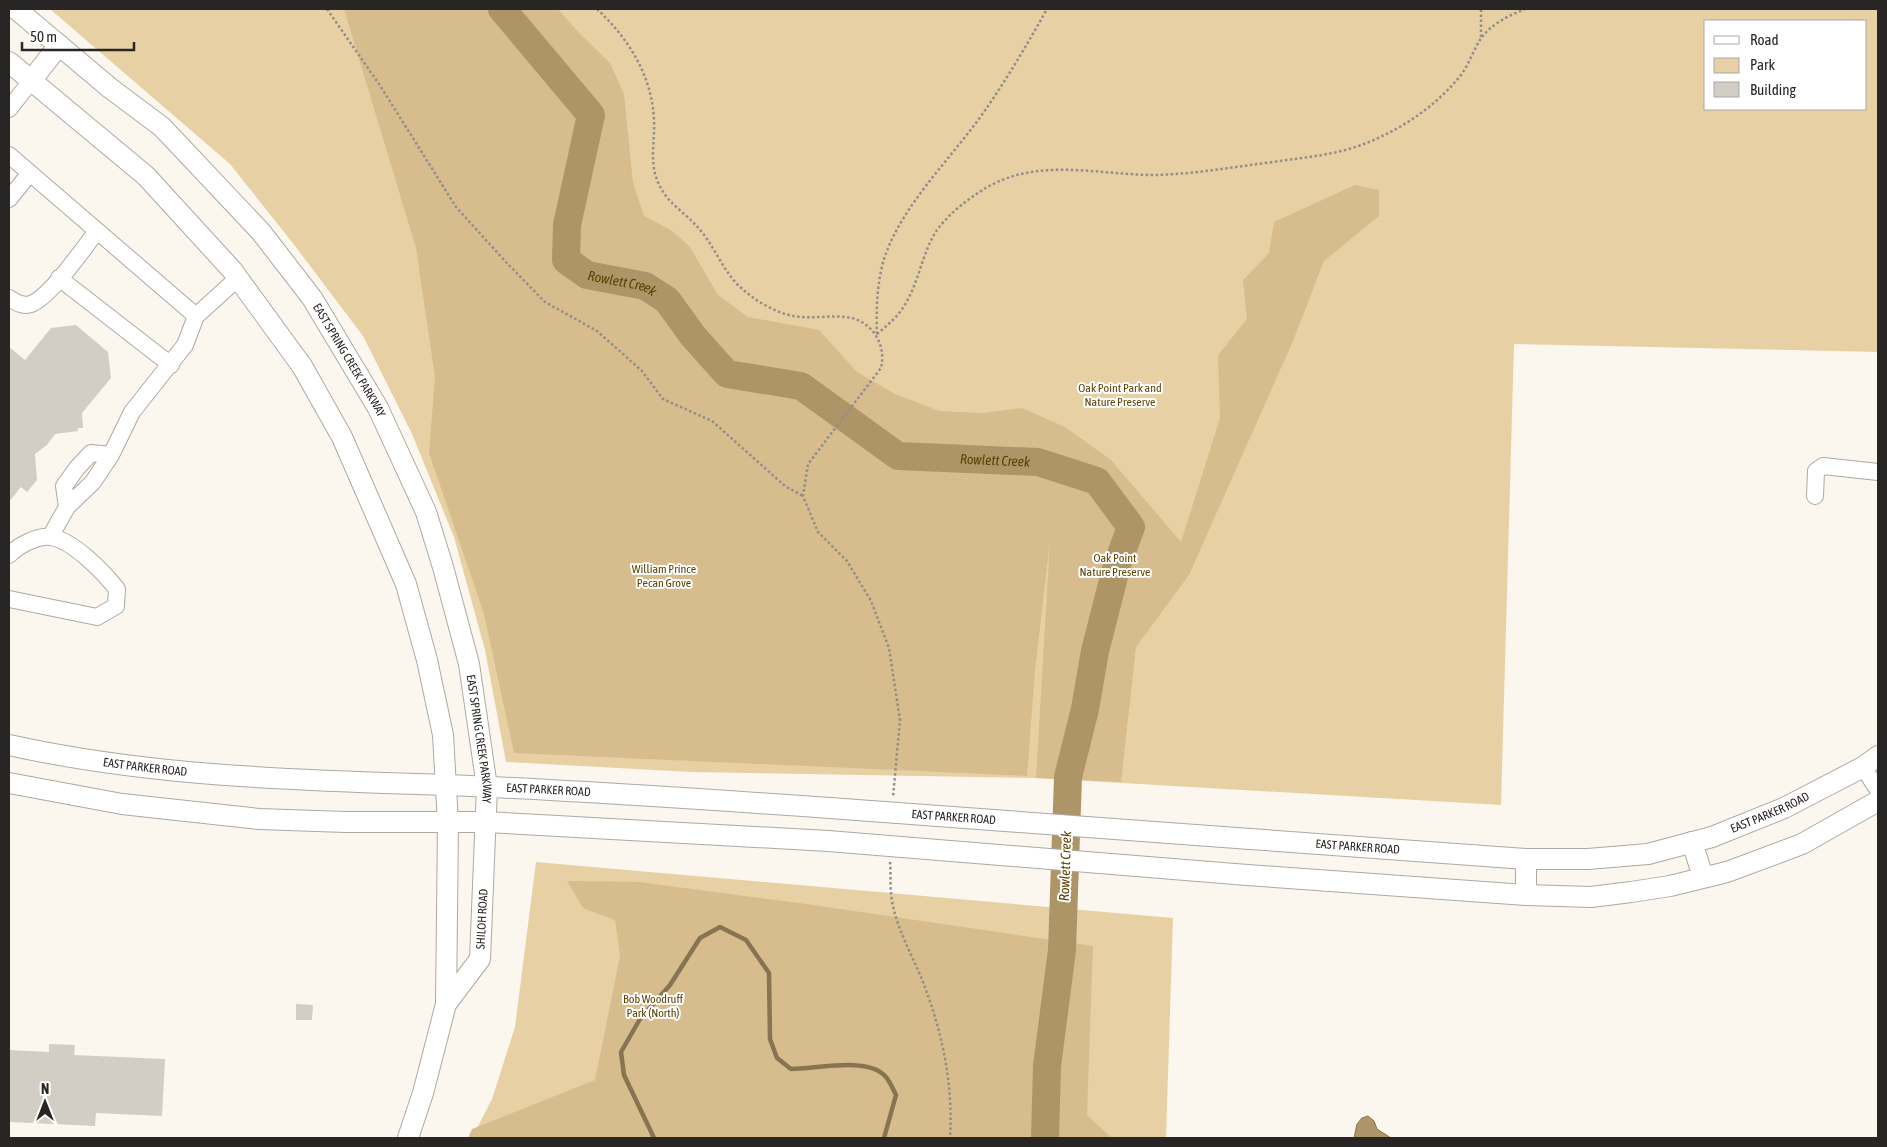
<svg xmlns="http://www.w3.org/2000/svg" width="1887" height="1147" font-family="'Asap Condensed',sans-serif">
<rect width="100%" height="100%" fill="#fbf7ef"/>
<path fill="#e8d0a5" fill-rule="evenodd" d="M 50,9 L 1878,9 L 1878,352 L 1514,344 L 1501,805 L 1036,778 L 691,772 L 506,762 L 485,650 L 454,537 L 412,434 L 363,336 L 292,242 L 230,164 ZM 1706,21 L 1866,21 L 1866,109 L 1706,109 Z
M 536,862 L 1173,918 L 1166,1138 L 472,1138 L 492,1099 L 515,1027 Z"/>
<path fill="#d7bd8d" d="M 344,9 L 558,9 L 578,32 L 610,63 L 624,94 L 633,183 L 644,216 L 671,230 L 690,247 L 718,295 L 748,317 L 819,330 L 857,372 L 895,394 L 939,411 L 982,413 L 1022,408 L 1065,427 L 1111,460 L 1181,542 L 1220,418 L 1218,355 L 1247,319 L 1243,280 L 1269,253 L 1274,222 L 1355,185 L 1379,190 L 1379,216 L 1324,261 L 1293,341 L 1189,575 L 1136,647 L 1121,782 L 1036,778 L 1050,541 L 1035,671 L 1027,776 L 514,753 L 484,614 L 429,453 L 435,377 L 416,248 Z
M 567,881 L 639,882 L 806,904 L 1093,946 L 1087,1115 L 1112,1138 L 468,1138 L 472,1129 L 595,1080 L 620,956 L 615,920 L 583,908 Z"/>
<path fill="#ae9567" stroke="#867453" d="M 1368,1116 L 1374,1121 L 1377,1129 L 1391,1138 L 1354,1138 L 1357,1124 L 1362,1118 Z"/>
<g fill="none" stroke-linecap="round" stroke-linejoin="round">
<path stroke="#867453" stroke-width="4.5" d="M 654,1138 L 624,1075 L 621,1052 L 640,1019 L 670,985 L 700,938 L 720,927 L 746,940 L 769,973 L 770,1039 L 777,1058 L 791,1069 C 816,1069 866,1057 884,1075 C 889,1079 893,1089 896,1095 L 884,1138"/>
<path stroke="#ae9567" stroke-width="28" id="s1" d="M 502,9 L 591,115 L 567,225 L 566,260 L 587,275 L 645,286 L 667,300 L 693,336 L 727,374 L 801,386 L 898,456 L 1038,462 L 1097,481 L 1131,527 L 1117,565 L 1095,651 L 1085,709 L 1068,777 L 1062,950 L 1047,1066 L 1045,1138"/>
</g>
<path fill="#d2cec6" d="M 76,325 L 108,352 L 111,378 L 82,413 L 83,428 L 78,428 L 78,431 L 55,434 L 47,445 L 35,454 L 37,480 L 27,492 L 21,487 L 9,502 L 9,347 L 25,360 L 51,328 Z
M 296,1004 L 313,1005 L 312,1020 L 296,1020 Z
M 49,1044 L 75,1045 L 74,1055 L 165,1059 L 162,1116 L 96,1113 L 95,1126 L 9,1122 L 9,1050 L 49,1052 Z"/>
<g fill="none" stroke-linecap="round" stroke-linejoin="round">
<g stroke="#ada9a2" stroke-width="18">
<path id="minor" d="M 9,109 L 31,81
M 9,155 L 196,316
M 9,199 L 30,173
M 59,278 L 171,365
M 9,298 C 15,302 23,307 31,304 C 51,296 83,249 97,231
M 1815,496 L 1816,471 L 1823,466 L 1878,472
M 67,507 L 64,486 L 77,468 L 91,453 L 111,455
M 50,537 L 67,507 L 93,482 L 111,455 L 132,412 L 185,345 L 196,316 L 238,278
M 9,555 C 18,546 37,535 51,537 C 74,541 103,572 117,589 L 116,606 L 97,617 L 9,599
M 1863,767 L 1878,790"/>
</g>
<g stroke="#ada9a2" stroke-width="22">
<g id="major">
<path id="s2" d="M 16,9 L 110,88 L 162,127 L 261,232 L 312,298 L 378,408 L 426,512 L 443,567 L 469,664 L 487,787 L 480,959 L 446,1004"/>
<path d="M 9,62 L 146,176 L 232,270 L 302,366 L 342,437 L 406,584 L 427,660 L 443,735 L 448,823 L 446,1004 L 423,1093 L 408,1138"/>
<path d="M 31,81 L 59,45"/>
<path id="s3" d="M 9,745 C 153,777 299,780 445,785 C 574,790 702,799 830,808"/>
<path d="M 9,783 L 122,804 L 259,819 L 345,822 L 486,822 L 828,841"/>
<path id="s4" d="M 1250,839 L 1526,859 L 1588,859 L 1648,854 L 1712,837 L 1784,808 L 1863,767 L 1878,756"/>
<path d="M 1692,842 L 1703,877"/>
<path d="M 1526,859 L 1526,895"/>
<path d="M 1247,875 L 1526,895 L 1591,897 L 1631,892 L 1670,886 L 1727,872 L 1802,844 L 1878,801"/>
</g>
</g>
<path stroke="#918e89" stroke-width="2.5" stroke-dasharray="2.5 2.5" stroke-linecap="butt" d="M 327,9 L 381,87 L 456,207 L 505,261 L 545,302 L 597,331 L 642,371 L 663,399 L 712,421 L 785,486 L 803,496
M 597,9 C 629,39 652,76 654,120 C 655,139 650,159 656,177 C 665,204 685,211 701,231 C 715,248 722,268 737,284 C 751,298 770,310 789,315 C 808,320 826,315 845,317 C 871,319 887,344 881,368 L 808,464 L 803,496 L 818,532 L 847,561 L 871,601 L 889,648 L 900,720 L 893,797
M 1481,37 L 1481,9
M 877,334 C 889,324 901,314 908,299 C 920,277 923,251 937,230 C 948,215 963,203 978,193 C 1033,155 1094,175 1155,175 C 1195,174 1233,167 1273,162 C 1306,157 1338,155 1369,142 C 1405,127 1437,105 1461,75 C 1469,64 1473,51 1480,40 C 1489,25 1510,15 1525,9
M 877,334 C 876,310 877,282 884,259 C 902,204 953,157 986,109 C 1008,77 1028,43 1047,9
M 890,862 C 891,872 890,883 891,893 C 894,928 916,960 927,993 C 944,1040 953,1088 950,1138"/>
<use href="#minor" stroke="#fff" stroke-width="16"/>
<use href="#major" stroke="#fff" stroke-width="20"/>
<g stroke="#ada9a2" stroke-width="22" stroke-linecap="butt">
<g id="major-bridge">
<path id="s5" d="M 830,808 L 1250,839"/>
<path d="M 828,841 L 1247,875"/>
</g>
</g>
<use href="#major-bridge" stroke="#fff" stroke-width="20"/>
</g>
<g text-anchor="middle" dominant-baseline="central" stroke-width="4" stroke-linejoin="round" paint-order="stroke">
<g font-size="12" fill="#282624" stroke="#fff">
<text stroke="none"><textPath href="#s2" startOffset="488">EAST SPRING CREEK PARKWAY</textPath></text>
<text stroke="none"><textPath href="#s2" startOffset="892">EAST SPRING CREEK PARKWAY</textPath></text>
<text stroke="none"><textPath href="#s3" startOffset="138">EAST PARKER ROAD</textPath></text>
<text stroke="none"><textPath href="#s3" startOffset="542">EAST PARKER ROAD</textPath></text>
<text stroke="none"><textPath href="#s4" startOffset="528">EAST PARKER ROAD</textPath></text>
<text stroke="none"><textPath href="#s5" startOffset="124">EAST PARKER ROAD</textPath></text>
<text stroke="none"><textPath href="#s4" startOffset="108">EAST PARKER ROAD</textPath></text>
<text transform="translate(482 919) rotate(-87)">SHILOH ROAD</text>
</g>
<g font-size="12" fill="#5e4305" stroke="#fff">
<text x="1120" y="388">Oak Point Park and<tspan x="1120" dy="14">Nature Preserve</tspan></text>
<text x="1115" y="558">Oak Point<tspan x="1115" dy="14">Nature Preserve</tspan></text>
<text x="664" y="569">William Prince<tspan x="664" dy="14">Pecan Grove</tspan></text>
<text x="653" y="999">Bob Woodruff<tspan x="653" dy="14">Park (North)</tspan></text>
</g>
<g font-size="14" font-style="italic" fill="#5b4102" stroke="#fff">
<text stroke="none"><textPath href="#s1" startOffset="348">Rowlett Creek</textPath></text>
<text stroke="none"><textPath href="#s1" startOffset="784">Rowlett Creek</textPath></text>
<text transform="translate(1065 866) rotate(-88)">Rowlett Creek</text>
</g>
</g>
<rect width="1887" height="1147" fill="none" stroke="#282624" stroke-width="20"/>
<rect x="1704" y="20" width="162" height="90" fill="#ffffff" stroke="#a9a8a7"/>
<rect x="1714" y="36" width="25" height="8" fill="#ffffff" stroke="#a9a8a7"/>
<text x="1750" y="45" font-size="15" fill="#282624">Road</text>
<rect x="1714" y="58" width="25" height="15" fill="#e8d0a5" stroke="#a9a8a7"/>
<text x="1750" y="70" font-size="15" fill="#282624">Park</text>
<rect x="1714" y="82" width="25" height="15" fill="#d2cec6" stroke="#a9a8a7"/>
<text x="1750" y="95" font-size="15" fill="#282624">Building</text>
<g transform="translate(45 1102)" stroke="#ffffff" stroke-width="4" paint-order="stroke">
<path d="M0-4L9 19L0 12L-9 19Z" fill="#282624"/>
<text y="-8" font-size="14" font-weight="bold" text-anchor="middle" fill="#282624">N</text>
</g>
<path d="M22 42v8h112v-8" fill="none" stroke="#282624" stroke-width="2.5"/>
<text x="30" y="42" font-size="15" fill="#282624" stroke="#ffffff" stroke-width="4" paint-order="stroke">50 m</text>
</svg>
